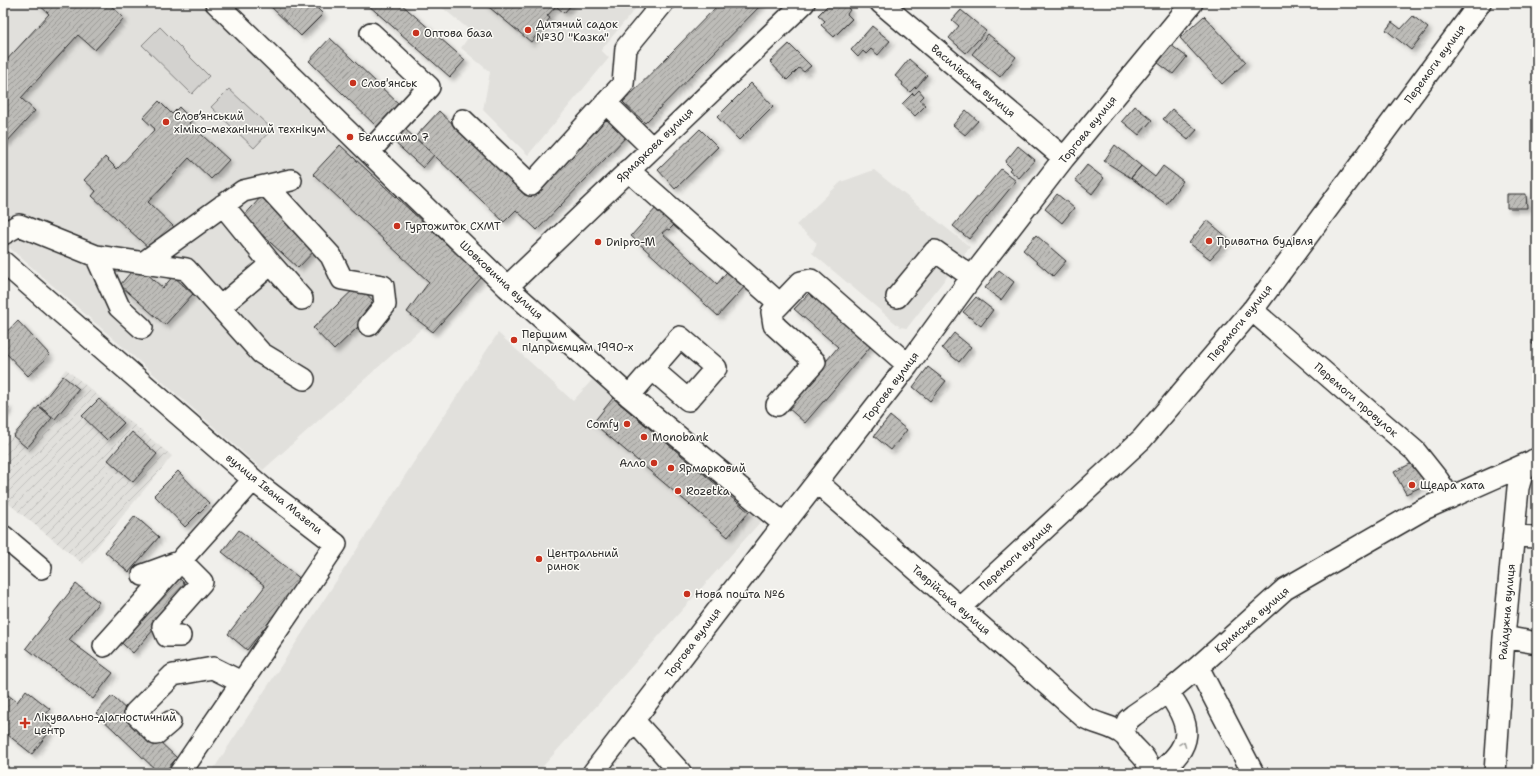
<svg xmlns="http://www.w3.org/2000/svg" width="1540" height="776" font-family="'Shantell Sans',sans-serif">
<defs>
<pattern id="industrial-furrows" width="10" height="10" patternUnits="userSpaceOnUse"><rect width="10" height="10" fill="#e1e0dc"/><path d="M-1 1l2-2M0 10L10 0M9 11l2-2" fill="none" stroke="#c1c0bd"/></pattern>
<pattern id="building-hatch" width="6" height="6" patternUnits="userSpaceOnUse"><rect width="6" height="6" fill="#bdbcb8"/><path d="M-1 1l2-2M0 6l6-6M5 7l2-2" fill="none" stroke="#9a9996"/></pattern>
<filter id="shadow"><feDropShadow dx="3.5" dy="3.5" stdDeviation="2" flood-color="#0004"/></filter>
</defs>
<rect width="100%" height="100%" fill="#f0efeb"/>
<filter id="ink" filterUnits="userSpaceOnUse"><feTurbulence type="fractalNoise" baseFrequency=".025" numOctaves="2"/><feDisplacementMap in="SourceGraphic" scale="8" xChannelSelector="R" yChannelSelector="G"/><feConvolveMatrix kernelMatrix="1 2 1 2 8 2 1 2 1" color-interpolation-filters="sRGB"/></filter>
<g filter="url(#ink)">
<path fill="#e1e0dc" d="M 3,3 L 202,3 L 486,271 L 263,470 L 3,242 Z
M 441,3 L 640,3 L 601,50 L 609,58 L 528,155 L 483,110 L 490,72 L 461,48 L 472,32 L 439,5 Z
M 874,170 L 970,247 L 907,328 L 900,327 L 812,253 L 817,243 L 796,225 L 841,182 Z
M 498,333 L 573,401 L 592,380 L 749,512 L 762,520 L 537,773 L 211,773 Z"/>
<path fill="url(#industrial-furrows)" d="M 66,369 L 172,456 L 83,564 L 3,499 L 3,446 Z"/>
<path fill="#d3d2cf" stroke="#7f7e7d" d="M 160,27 L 209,76 L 192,94 L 142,45 Z
M 229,89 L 272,129 L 254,148 L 211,107 Z"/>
<path fill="url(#building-hatch)" stroke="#2b2b2b" filter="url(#shadow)" d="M 37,3 L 108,3 L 124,18 L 95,50 L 78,35 L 21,98 L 35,111 L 6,143 L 3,140 L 3,64 L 49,14 Z
M 267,3 L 312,3 L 323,14 L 301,36 Z
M 369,3 L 400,3 L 465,60 L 450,77 L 368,5 Z
M 484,3 L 533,3 L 536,5 L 537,3 L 573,3 L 564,13 L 556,6 L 547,16 L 550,18 L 531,42 Z
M 720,3 L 763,3 L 645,123 L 623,102 Z
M 830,3 L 843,3 L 850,10 L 847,14 L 852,19 L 834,37 L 821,25 L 825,21 L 818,15 Z
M 961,10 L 986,31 L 966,53 L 949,38 L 959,26 L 952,20 Z
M 1204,16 L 1246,62 L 1222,84 L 1180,38 Z
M 1413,16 L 1428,28 L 1411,50 L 1386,30 L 1392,22 L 1401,29 Z
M 872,26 L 890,41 L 878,55 L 871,49 L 866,54 L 863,51 L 858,57 L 851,50 Z
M 988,34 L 1016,57 L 1000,77 L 972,54 Z
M 330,38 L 402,107 L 379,129 L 309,61 Z
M 789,44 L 811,66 L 804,72 L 799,68 L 787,80 L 770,62 Z
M 1171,45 L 1187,57 L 1173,74 L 1158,63 Z
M 909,59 L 927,75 L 916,88 L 915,87 L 910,92 L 902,85 L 903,83 L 895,76 Z
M 751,83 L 773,106 L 739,140 L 717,117 Z
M 919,90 L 924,96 L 920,100 L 926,105 L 915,116 L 902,104 L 913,93 L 914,95 Z
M 159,101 L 172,114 L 179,107 L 192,120 L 189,123 L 229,160 L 211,179 L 189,158 L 148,202 L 174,227 L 152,251 L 92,196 L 96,191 L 84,180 L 105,157 L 117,169 L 155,129 L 143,118 Z
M 1135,106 L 1152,120 L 1139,135 L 1122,121 Z
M 1172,109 L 1197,130 L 1188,140 L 1163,119 Z
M 966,110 L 978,121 L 965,135 L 953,125 Z
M 439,111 L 530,197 L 607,116 L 628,135 L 537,230 L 516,210 L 504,222 L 415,137 Z
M 405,129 L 434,155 L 423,168 L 394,142 Z
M 700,129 L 718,147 L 675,189 L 658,170 Z
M 340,145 L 482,277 L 433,332 L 407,312 L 429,282 L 313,174 Z
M 1115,145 L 1141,166 L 1131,178 L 1104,161 Z
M 1018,146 L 1035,160 L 1019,178 L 1009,170 L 1011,168 L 1005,162 Z
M 1087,165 L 1104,178 L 1092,194 L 1075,180 Z
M 1141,166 L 1155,177 L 1163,166 L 1183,181 L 1166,204 L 1131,178 Z
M 1001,169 L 1016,181 L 969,239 L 953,226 Z
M 1057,194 L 1074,208 L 1062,223 L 1045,209 Z
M 1507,194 L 1526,194 L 1527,208 L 1507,208 Z
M 261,197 L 317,248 L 298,268 L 243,217 Z
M 657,207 L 675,224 L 669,230 L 667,229 L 662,233 L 717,284 L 730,268 L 747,284 L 718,316 L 631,236 Z
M 1207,220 L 1229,239 L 1210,259 L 1189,243 Z
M 1036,235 L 1066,261 L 1053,276 L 1023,250 Z
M 137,265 L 163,288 L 173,276 L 193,294 L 165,325 L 120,285 Z
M 999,270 L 1014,282 L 1001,300 L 985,288 Z
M 358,285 L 379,307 L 334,350 L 313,328 Z
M 809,293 L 871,346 L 805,423 L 787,407 L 838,347 L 794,309 Z
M 976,297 L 993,310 L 981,326 L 963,312 Z
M 1535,319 L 1537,319 L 1537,345 L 1532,344 Z
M 18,321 L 50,355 L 28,376 L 3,350 L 3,335 Z
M 954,333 L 971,347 L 959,362 L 942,348 Z
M 928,367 L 946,381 L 930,401 L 913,387 Z
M 63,376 L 79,389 L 55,419 L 39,406 Z
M 613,398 L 749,512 L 728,537 L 593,423 Z
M 99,399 L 124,423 L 107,440 L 82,416 Z
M 3,404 L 9,408 L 3,415 Z
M 39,406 L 52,418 L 27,448 L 13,436 Z
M 890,416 L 907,430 L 891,450 L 874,436 Z
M 132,432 L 157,454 L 133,482 L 108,460 Z
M 1416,461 L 1427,484 L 1406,494 L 1394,472 Z
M 178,471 L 209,503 L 185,527 L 154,495 Z
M 135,516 L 159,537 L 129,572 L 105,552 Z
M 239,530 L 302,580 L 247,650 L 228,634 L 265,586 L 222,552 Z
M 174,574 L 190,588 L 133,653 L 116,638 Z
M 76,584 L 99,602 L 69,640 L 113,673 L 93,699 L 26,648 Z
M 26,690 L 50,709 L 42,719 L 53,727 L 32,754 L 3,731 L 3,691 L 17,702 Z
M 112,696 L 177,758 L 163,773 L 159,773 L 96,713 Z"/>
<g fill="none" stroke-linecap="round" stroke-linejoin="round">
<g stroke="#2b2b2b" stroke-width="24">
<path id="minor" d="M 216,3 L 507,287 L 629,396 L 784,524
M 881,3 L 1064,158
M 606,103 L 652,148
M 463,120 L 531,185 L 623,84 L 626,48 L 663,3
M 369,152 L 429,87 L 371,33
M 628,170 L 780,304 L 801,282 L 811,280 L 908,365
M 267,186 L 331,256 L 342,279 L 383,286 L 385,305 L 369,325
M 3,234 L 19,225 L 96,256 L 119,307 L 142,328
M 96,256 L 186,269 L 261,353 L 304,379
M 3,262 L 263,488 L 336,544 L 180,773
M 143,263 L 243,191 L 291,180
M 271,264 L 302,299
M 507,287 L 804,3
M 897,297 L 935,251 L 972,277
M 220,307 L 271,264 L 223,205
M 1252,310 L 1415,451 L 1438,480 L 1450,498
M 629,396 L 680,337 L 716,368 L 688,400 L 652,369
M 777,405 L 815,362 L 774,325 L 772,312 L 780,304
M 818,483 L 1084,717 C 1097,725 1115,726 1125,736
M 3,536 L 41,568
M 1514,536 L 1537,537
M 143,575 L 181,561 L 202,582 L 163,626 L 167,636 L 180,636
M 960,607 L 1142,439 L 1254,308 L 1480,3
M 1504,637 L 1537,643
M 104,646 L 253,480
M 1198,667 L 1253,773
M 634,721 L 681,773
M 170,722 L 156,734 L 135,713 L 173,675 L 213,668 L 241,682
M 593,773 L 784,524 L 908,365 L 972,277 L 1064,158 L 1192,3
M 1149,773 C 1150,753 1125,747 1124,729 L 1128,720 L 1134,715 L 1173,688 L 1198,667 L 1285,589 L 1424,509 L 1528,463
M 1158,773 C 1194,745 1193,727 1167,691
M 1495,773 L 1504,637 L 1518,488 C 1521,477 1523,466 1534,460"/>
</g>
<use href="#minor" stroke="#fdfcf7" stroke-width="21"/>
</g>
<defs><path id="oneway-chevron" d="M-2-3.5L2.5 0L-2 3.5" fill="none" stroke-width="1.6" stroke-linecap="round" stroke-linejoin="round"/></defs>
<use stroke="#9e9e9b" href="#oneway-chevron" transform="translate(1183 744) rotate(-69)"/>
</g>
<g fill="#c8321e" stroke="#fdfcf7" stroke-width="1.5">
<circle cx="528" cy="30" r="4"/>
<circle cx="416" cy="33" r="4"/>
<circle cx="353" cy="83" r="4"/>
<circle cx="166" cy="122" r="4"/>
<circle cx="350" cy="137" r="4"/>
<circle cx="397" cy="226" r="4"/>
<circle cx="1209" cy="241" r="4"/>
<circle cx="598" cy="242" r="4"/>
<circle cx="514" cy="340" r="4"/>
<circle cx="627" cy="424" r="4"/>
<circle cx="644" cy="437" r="4"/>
<circle cx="654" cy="463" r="4"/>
<circle cx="671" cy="468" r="4"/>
<circle cx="1412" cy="485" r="4"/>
<circle cx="678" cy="491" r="4"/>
<circle cx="539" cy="559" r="4"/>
<circle cx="687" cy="594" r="4"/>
<path d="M23 717h4v4h4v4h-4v4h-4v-4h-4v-4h4z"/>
</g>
<g text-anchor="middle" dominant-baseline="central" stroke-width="3" stroke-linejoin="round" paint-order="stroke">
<g font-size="11" fill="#2b2b2b" stroke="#fdfcf7" text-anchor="start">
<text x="536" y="24">Дитячий садок<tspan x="536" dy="13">№30 "Казка"</tspan></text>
<text x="424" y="33">Оптова база</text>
<text x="361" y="83">Слов'янськ</text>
<text x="174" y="116">Слов’янський<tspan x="174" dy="13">хіміко-механічний технікум</tspan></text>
<text x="358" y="137">Белиссимо 7</text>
<text x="405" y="226">Гуртожиток СХМТ</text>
<text x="1217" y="241">Приватна будівля</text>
<text x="606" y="242">Dnipro-M</text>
<text x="522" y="334">Першим<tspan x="522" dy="13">підприємцям 1990-х</tspan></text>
<text x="619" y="424" text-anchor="end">Comfy</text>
<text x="652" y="437">Monobank</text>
<text x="646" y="463" text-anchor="end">Алло</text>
<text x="679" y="468">Ярмарковий</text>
<text x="1420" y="485">Щедра хата</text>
<text x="686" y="491">Rozetka</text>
<text x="547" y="553">Центральний<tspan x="547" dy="13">ринок</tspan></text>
<text x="695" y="594">Нова пошта №6</text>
<text x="34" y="717">Лікувально-діагностичний<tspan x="34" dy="13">центр</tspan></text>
</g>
<g font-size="11" fill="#2b2b2b" stroke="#fdfcf7">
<text transform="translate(1435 64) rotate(-54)">Перемоги вулиця</text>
<text transform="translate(973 81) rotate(40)">Василівська вулиця</text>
<text transform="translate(1088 130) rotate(-51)">Торгова вулиця</text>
<text transform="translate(655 145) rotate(-44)">Ярмаркова вулиця</text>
<text transform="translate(501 280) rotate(43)">Шовковична вулиця</text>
<text transform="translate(1240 323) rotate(-51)">Перемоги вулиця</text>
<text transform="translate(891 387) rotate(-53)">Торгова вулиця</text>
<text transform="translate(1356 400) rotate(41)">Перемоги провулок</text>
<text transform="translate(274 494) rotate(39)">вулиця Івана Мазепи</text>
<text transform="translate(1016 556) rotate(-43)">Перемоги вулиця</text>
<text transform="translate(951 600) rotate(41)">Таврійська вулиця</text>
<text transform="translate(1507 612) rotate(-85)">Райдужна вулиця</text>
<text transform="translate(1252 620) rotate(-41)">Кримська вулиця</text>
<text transform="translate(693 643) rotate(-53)">Торгова вулиця</text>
</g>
</g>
<rect width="1540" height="776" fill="none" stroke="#fdfcf7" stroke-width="16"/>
<rect x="8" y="8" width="1524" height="760" fill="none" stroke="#2b2b2b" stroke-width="1.5" filter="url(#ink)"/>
</svg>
